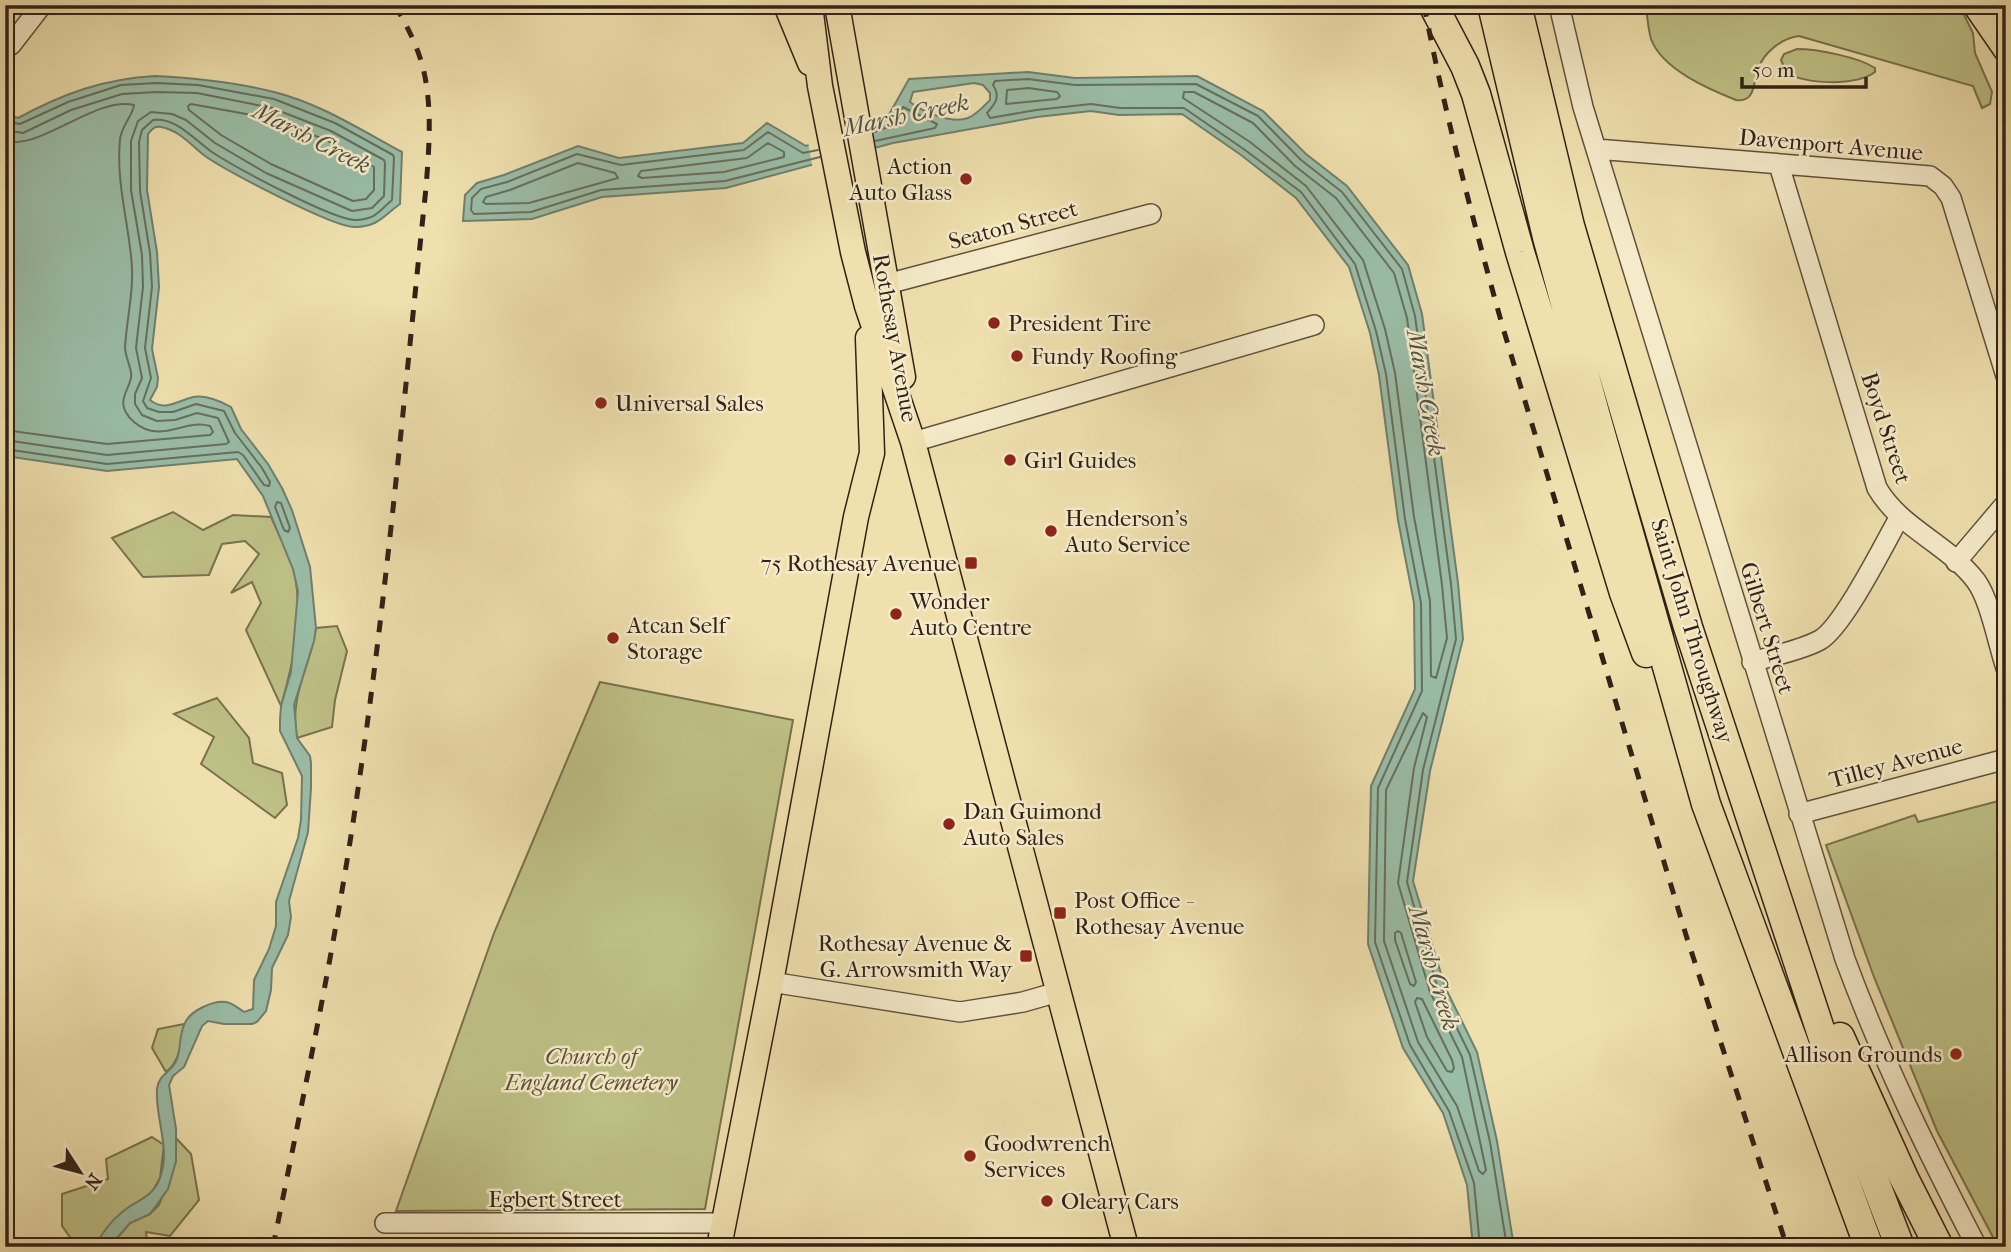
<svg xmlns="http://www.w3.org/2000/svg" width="2011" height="1252" font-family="'IM FELL French Canon',serif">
<rect width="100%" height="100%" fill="#efe0ae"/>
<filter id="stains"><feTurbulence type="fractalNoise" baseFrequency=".00286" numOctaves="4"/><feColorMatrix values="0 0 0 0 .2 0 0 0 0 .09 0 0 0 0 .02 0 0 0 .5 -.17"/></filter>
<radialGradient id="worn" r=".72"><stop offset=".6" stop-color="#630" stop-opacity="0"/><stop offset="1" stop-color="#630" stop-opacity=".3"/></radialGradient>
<path fill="#bec186" stroke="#78714e" stroke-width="2" d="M 1646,5 L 1959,5 L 1973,33 L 1975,53 L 1992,92 L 1990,104 L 1982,108 L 1973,86 L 1799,36 C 1782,38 1764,52 1758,69 C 1753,82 1756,103 1736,100 C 1708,89 1662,69 1651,39 C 1648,28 1647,16 1646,5 Z
M 1797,49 C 1817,49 1858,57 1875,68 L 1875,72 C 1856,86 1806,85 1786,72 L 1781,60 L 1784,54 Z
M 173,512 L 203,530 L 233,515 L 271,517 C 278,535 290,553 294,572 C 304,615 293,664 281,706 L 246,630 L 261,603 L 252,582 L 231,593 L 259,554 L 245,541 L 222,544 L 209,575 L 143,577 L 112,538 Z
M 337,626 L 347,651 L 335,700 L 332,727 L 297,738 C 289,694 310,669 316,628 Z
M 600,682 L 793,720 L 705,1209 L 396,1211 L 494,933 Z
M 217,698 L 249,738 L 253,763 L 282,773 L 287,805 L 275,818 L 201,764 L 214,737 L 174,714 Z
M 2006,799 L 2006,1235 L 1994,1239 L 1937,1131 L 1874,977 L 1826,845 L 1915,815 L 1918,822 Z
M 184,1024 C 181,1041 181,1061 166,1072 L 152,1048 L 158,1029 Z
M 152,1137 L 164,1145 L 160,1178 L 152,1192 L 114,1220 L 99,1239 L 96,1247 L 77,1247 L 62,1226 L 62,1194 L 108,1179 L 106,1159 Z
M 175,1137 L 191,1154 L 199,1200 L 170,1236 L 146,1232 L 148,1247 L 105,1247 L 107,1243 L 118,1237 L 130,1223 L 150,1214 L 159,1205 L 176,1161 Z"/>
<path fill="#9abda7" stroke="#707f6d" stroke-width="2" fill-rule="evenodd" d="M 1028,72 L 1075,78 L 1197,76 L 1263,111 L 1306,154 L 1347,186 L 1408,265 L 1422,314 L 1458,583 L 1463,639 L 1430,771 L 1413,881 L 1445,987 L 1477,1052 L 1497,1141 L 1514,1247 L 1473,1247 L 1467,1185 L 1443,1113 L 1403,1048 L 1368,944 L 1371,786 L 1415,689 L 1414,603 L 1398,520 L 1379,375 L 1370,333 L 1349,267 L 1296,198 L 1241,155 L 1182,114 L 1119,115 L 1091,111 L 1037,117 L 893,143 L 726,188 L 602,197 L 532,219 L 463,221 L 465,195 L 477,183 L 504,175 L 578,146 L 619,158 L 743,143 L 767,123 L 806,146 L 886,120 L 909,79 ZM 974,83 L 983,85 L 990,93 L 990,100 C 984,106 976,115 968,118 C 951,124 923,112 910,102 L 913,92 Z
M 155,76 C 195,78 235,82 274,92 C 319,103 361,130 402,152 L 400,204 C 382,217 379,226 355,227 C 334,228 225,170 205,156 C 192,146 179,130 161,127 C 154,126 152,129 148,134 L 147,190 L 157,252 L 159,287 L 152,349 L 158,378 L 157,387 L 150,400 C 165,412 177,401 193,397 C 205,395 221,401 231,407 L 241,429 L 268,464 L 282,488 L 292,510 L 310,567 L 316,628 L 314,641 L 294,705 L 297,738 L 310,756 L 311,763 L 311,788 L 308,832 L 289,901 L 291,917 L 288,935 L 272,968 L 271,990 L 266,1011 L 257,1022 L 252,1024 L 224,1024 L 208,1021 L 202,1026 L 184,1067 L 173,1076 L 169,1085 L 176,1129 L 176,1161 L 168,1189 L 150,1214 L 130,1223 L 118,1237 L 107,1243 L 105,1247 L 96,1247 C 100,1235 111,1221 121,1213 C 135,1200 152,1199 160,1178 C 171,1148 155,1119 157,1089 C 158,1074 173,1072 177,1059 C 181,1048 179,1034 185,1023 C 190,1011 213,1000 226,1002 C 233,1003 239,1009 244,1012 L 253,1009 L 254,980 L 269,949 L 276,926 L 276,902 L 298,838 L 301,820 L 302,776 L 280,731 L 280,720 L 281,706 L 291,672 L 298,591 L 293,569 L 263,496 L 237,459 L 107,471 L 5,456 L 5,114 L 18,118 C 64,93 104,79 155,76 Z"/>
<path fill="#efe0ae" d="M 870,122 L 876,152 L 813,170 L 808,142 Z"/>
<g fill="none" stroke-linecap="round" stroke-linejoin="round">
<path stroke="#666f5f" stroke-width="2" d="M 1028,88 L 1057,92 L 1060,96 L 1057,99 L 1006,104 L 1007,90 Z
M 1184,92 L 1194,92 L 1253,123 L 1295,166 L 1336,198 L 1394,273 L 1407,318 L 1442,585 L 1447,638 L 1436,678 L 1431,676 L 1430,601 L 1414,517 L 1395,373 L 1385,329 L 1363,260 L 1306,186 L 1250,142 L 1183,98 Z
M 191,104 L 269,118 L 326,140 L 374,167 L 374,190 L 366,199 L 353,201 L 271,164 L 221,135 L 189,110 L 188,106 Z
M 5,121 L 20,124 L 68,102 L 121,85 L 156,83 L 198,85 L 274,99 L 335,123 L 393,155 L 394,158 L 392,200 C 378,212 377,218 357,220 C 336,222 233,166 212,152 C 194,140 177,117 153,120 L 142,130 L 139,142 L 140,191 L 150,253 L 152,287 L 145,348 L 151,378 L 143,401 L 147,408 L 159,412 L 173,412 L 196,404 L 224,411 L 235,433 L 262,468 L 270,482 L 269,486 L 264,485 L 243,455 L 238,452 L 107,464 L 5,449
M 5,130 L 23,133 L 71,110 L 122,94 L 156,92 L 197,93 L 272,108 L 331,131 L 384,160 L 385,163 L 384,196 L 372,208 L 352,211 L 266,173 L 215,143 L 186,120 L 172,114 L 151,112 L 138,121 L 131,141 L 131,190 L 142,255 L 143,287 L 136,348 L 142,378 L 135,394 L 135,404 L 142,415 L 157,421 L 175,420 L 197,413 L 218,418 L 229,442 L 226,444 L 107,455 L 5,440
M 874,132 L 891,126 L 903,107 L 937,124 L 935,128 L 875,141
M 5,141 C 40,151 95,96 134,105 C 133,115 122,125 120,139 C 116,179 127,217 131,256 C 135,287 127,316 125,347 C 125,356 130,364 131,373 C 134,387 110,401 134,422 C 161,445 185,418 210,426 L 213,432 L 210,435 L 107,444 L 5,430
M 768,143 L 784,152 L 784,157 L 724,172 L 642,178 L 638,176 L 641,171 L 747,158 Z
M 818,150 L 803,153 L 768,132 L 744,150 L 621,165 L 577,154 L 507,182 L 481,189 L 472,198 L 471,210 L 474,214 L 531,212 L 601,190 L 725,181 L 820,157
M 578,163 L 615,173 L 618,178 L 529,203 L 486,204 L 483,202 L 486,197 L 510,190 Z
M 277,502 L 281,503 L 290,528 L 288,532 L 284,530 L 275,507 Z
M 1423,713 L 1427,717 L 1414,768 L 1398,883 L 1430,992 L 1462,1057 L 1486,1170 L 1483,1174 L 1479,1171 L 1457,1106 L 1418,1042 L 1384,941 L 1386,790 Z
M 1398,931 L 1401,933 L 1416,982 L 1414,986 L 1410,984 L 1395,940 L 1395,933 Z
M 1417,998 L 1422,999 L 1452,1060 L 1454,1068 L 1452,1072 L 1447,1071 L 1427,1037 L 1415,1002 Z
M 1480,1247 L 1474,1183 L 1449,1111 L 1410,1045 L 1375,942 L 1378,788 L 1422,691 L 1421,603 L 1405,519 L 1386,374 L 1376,331 L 1355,264 L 1301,192 L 1245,150 L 1184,108 L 1120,108 L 1091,104 L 1036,110 L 990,118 L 987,113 C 995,104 1001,97 993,85 L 995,81 L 1028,79 L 1075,85 L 1196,84 L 1258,116 L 1301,160 L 1342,192 L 1402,269 L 1415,316 L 1451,584 L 1456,639 L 1423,770 L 1407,882 L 1438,989 L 1470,1055 L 1490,1142 L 1507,1247"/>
<g stroke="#61513d" stroke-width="22">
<path id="minor" d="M 1559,5 L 1583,107 L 1845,959 C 1882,1059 1928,1153 1977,1247
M 11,45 L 42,5
M 1596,149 L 1930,176 L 1943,186 L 1951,198 L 2006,376
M 1779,165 L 1877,488 C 1900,528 1948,544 1976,581 C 1990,600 1998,644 2006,668
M 887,284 L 1151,214
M 913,442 L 1314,325
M 1956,562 L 2006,503
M 1752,662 C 1774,655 1800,651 1820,640 C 1843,627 1885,543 1900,516
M 1799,814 L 2006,759
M 771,982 L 960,1012 L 1023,1002 L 1058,992
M 385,1223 L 724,1223"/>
</g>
<g stroke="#322117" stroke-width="27">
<path id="major" d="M 786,5 L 810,63
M 810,5 L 820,86 L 853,252 L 867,306 L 913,442 L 1126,1247
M 837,5 L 903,377
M 1975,5 L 2006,50
M 2001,5 L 2006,11
M 719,1247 L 771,982 L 856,517 L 872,453 L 868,338"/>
</g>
<g stroke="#322117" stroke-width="31">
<path id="highway" d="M 1433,5 L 1465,66 L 1476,94 L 1520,252 L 1624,593 L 1646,653
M 1492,5 L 1547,237 L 1595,413 L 1706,804 L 1869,1247
M 1517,5 L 1570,226 L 1688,627 L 1841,1093 L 1900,1247
M 1840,1037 L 1904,1178 L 1939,1247"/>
</g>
<use href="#minor" stroke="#f5ebca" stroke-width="19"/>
<use href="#major" stroke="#efe0ae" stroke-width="24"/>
<use href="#highway" stroke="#efe0ae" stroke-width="28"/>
<path stroke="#322117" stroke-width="5" stroke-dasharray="12 12" stroke-linecap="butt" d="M 1424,5 C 1445,114 1473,221 1503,328 L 1686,935 L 1787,1247
M 273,1247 C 304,1092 337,938 359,782 C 388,585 405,386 426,188 C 429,148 433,104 422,64 C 416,43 406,24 395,5"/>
</g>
<g fill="#8f2418" stroke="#f5ebca" stroke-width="2.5">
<circle cx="966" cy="179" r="7"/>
<circle cx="994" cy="323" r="7"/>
<circle cx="1017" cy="356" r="7"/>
<circle cx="601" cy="403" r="7"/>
<circle cx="1010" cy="460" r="7"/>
<circle cx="1051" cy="531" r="7"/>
<rect x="964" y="556" width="14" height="14" rx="3.5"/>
<circle cx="896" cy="614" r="7"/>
<circle cx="613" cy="638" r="7"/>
<circle cx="949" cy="824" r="7"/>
<rect x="1053" y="906" width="14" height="14" rx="3.5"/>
<rect x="1019" y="949" width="14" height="14" rx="3.5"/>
<circle cx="1956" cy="1054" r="7"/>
<circle cx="970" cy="1156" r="7"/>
<circle cx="1047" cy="1201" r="7"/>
</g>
<g text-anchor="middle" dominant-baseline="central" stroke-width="5" stroke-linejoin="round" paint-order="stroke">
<g font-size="23" fill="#322117" stroke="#f5ebca">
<text transform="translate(1831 145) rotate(5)">Davenport Avenue</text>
<text transform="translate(1013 225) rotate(-15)">Seaton Street</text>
<text transform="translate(895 338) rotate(80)">Rothesay Avenue</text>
<text transform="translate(1886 428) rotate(72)">Boyd Street</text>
<text transform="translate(1767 628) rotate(73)">Gilbert Street</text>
<text transform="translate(1692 631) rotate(73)">Saint John Throughway</text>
<text transform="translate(1896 763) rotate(-15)">Tilley Avenue</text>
<text x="555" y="1199">Egbert Street</text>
</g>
<g font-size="23" fill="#322117" stroke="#f5ebca" text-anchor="start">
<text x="952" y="166" text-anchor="end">Action<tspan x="952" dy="26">Auto Glass</tspan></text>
<text x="1008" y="323">President Tire</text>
<text x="1031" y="356">Fundy Roofing</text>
<text x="615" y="403">Universal Sales</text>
<text x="1024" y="460">Girl Guides</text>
<text x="1065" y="518">Henderson's<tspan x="1065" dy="26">Auto Service</tspan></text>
<text x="957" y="563" text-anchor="end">75 Rothesay Avenue</text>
<text x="910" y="601">Wonder<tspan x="910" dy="26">Auto Centre</tspan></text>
<text x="627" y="625">Atcan Self<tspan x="627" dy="26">Storage</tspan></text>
<text x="963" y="811">Dan Guimond<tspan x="963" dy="26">Auto Sales</tspan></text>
<text x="1074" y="900">Post Office -<tspan x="1074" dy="26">Rothesay Avenue</tspan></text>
<text x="1012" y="943" text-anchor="end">Rothesay Avenue &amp;<tspan x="1012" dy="26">G. Arrowsmith Way</tspan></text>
<text x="1942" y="1054" text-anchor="end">Allison Grounds</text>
<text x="984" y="1143">Goodwrench<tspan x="984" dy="26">Services</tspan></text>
<text x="1061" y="1201">Oleary Cars</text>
</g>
<g font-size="23" font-style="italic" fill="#5c5138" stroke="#f5ebca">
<text x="591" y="1056">Church of<tspan x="591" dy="26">England Cemetery</tspan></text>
</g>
<g font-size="24" font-style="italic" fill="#515042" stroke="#f5ebca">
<text transform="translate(906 115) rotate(-12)">Marsh Creek</text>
<text transform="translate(312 138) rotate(27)">Marsh Creek</text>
<text transform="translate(1426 393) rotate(80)">Marsh Creek</text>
<text transform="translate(1434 968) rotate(74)">Marsh Creek</text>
</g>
</g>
<rect width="2011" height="1252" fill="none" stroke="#efe0ae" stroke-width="28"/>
<rect x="7" y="7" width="1997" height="1238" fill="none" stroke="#322117" stroke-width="3.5"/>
<rect x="14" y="14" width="1983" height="1224" fill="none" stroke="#322117" stroke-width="2"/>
<g transform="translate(80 1172) rotate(126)" stroke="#f5ebca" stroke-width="5" paint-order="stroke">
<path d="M0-5L12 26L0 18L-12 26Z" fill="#322117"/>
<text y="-10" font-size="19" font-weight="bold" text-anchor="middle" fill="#322117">N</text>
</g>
<path d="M1742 77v10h124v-10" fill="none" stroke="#322117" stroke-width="3.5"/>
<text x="1752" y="77" font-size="21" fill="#322117" stroke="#f5ebca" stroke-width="5" paint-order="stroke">50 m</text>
<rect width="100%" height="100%" filter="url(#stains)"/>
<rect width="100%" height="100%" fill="url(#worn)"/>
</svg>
